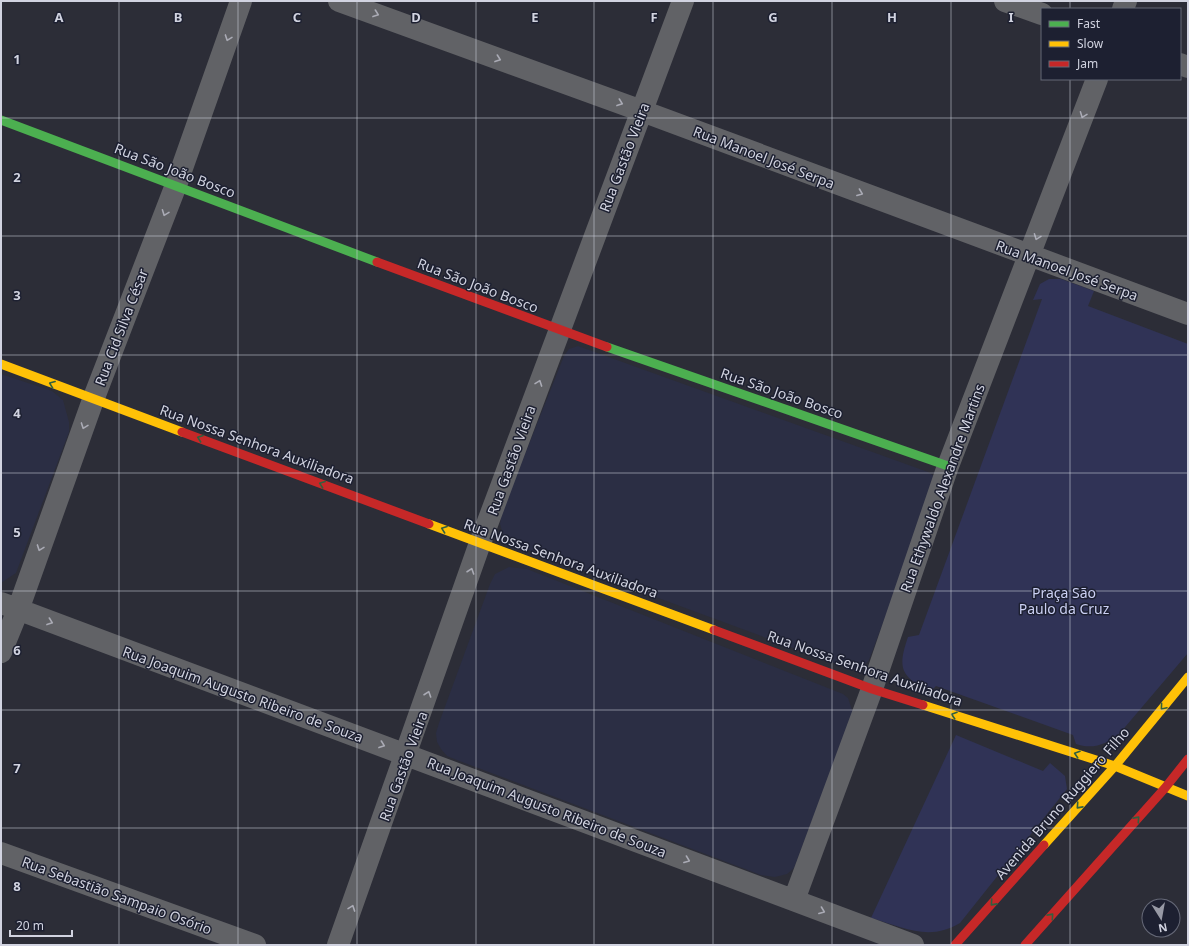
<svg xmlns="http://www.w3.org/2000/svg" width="1189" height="946" font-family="'Noto Sans',sans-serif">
<rect width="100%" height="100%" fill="#2c2d37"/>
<path fill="#2b2e44" d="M 578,346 L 928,472 L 934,476 L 933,491 L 869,660 L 862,668 L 853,670 L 512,544 L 507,540 L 503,534 L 500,524 L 502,512 L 564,356 L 569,349 Z
M 1,374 L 52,391 L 63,400 L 69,422 L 69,432 L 16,573 L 1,583 Z
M 509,567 L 527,569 L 843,694 L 848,698 L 853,713 L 794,868 L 787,874 L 775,877 L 761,875 L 457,760 L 447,756 L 441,749 L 437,742 L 436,733 L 439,723 L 490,584 L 495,574 Z"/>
<path fill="#303356" d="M 1049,279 L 1061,279 L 1094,291 L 1088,306 L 1188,344 L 1188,653 L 1120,733 C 1107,744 1093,750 1076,744 L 1073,735 L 936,686 L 930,692 C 901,676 897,669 908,637 L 919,635 L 1042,299 L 1033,300 L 1040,284 Z
M 956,735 L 1043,771 L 1050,763 L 1065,776 L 1067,789 L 960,923 C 929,942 903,927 871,918 Z"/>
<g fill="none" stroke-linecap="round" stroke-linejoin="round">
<path stroke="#616266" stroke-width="22" d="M 339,1 L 642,111 L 1188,314
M 1005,1 L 1042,14
M 1123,9 L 1126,1
M 1180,64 L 1188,67
M 1,603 L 913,945
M 1,652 L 18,610 L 93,400 L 176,185 L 241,1
M 1,853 L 255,945
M 794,900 L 872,689 L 948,466 L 1097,79
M 338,945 L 480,543 L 683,1"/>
<path stroke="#4caf50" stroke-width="9" d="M 1,120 L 377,262
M 607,347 L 948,466"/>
<path stroke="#ffc107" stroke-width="9" d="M 1,364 L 182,432
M 429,524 L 714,630
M 923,705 L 1115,766 L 1188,796
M 1044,845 L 1115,766 L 1188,677"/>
<path stroke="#c62828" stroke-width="9" d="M 377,262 L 607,347
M 182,432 L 429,524
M 714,630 L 872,689 L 923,705
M 955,945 L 1044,845
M 1025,945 L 1165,788 L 1188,759"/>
</g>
<defs><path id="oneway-chevron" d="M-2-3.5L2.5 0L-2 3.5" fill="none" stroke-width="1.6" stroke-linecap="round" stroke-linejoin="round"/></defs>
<g stroke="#aaabb5">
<use href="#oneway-chevron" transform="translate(376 14) rotate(20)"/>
<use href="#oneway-chevron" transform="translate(228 38) rotate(110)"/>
<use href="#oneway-chevron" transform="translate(498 59) rotate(20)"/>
<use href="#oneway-chevron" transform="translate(620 103) rotate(20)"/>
<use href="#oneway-chevron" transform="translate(1083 115) rotate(111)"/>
<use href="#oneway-chevron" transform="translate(860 193) rotate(21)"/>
<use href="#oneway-chevron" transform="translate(165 213) rotate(111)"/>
<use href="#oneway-chevron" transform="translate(1037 237) rotate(111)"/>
<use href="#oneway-chevron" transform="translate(539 383) rotate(-70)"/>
<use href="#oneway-chevron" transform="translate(84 426) rotate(110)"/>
<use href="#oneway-chevron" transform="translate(40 548) rotate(110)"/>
<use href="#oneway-chevron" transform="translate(471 571) rotate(-71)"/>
<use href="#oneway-chevron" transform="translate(50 622) rotate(20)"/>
<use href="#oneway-chevron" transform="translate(428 694) rotate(-71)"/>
<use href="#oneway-chevron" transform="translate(382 745) rotate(20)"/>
<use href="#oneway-chevron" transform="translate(687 860) rotate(21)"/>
<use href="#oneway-chevron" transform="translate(352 908) rotate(-70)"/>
<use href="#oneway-chevron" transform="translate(822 911) rotate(21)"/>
</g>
<g stroke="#32603f">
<use href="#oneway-chevron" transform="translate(52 384) rotate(-159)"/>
<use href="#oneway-chevron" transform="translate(200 438) rotate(-160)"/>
<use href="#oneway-chevron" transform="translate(322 484) rotate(-160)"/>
<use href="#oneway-chevron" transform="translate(444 529) rotate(-160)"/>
<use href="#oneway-chevron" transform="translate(1163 707) rotate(130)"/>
<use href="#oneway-chevron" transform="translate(954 715) rotate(-162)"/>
<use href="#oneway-chevron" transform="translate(1077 754) rotate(-162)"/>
<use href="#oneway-chevron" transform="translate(1079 806) rotate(132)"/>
<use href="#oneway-chevron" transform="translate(1137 819) rotate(-48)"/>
<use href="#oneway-chevron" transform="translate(993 903) rotate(132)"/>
<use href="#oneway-chevron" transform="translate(1051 916) rotate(-48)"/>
</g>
<path fill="none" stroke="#d1d3e0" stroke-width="1" stroke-opacity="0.55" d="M 119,1 L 119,945M 238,1 L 238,945M 357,1 L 357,945M 476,1 L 476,945M 594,1 L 594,945M 713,1 L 713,945M 832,1 L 832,945M 951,1 L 951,945M 1070,1 L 1070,9M 1070,79 L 1070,945M 1,118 L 1188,118M 1,236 L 1188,236M 1,355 L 1188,355M 1,473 L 1188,473M 1,591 L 1188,591M 1,710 L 1188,710M 1,828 L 1188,828"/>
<g text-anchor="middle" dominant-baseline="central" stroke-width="3" stroke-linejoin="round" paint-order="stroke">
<g font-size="14" fill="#d1d3e0" stroke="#1d2031">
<text transform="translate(624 157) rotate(-69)">Rua Gastão Vieira</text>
<text transform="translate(764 157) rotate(21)">Rua Manoel José Serpa</text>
<text transform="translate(175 170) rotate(21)">Rua São João Bosco</text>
<text transform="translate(1067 270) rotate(20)">Rua Manoel José Serpa</text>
<text transform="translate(478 285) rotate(21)">Rua São João Bosco</text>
<text transform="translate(121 327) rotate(-69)">Rua Cid Silva César</text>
<text transform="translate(782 393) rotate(19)">Rua São João Bosco</text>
<text transform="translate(257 444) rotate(20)">Rua Nossa Senhora Auxiliadora</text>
<text transform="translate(511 460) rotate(-70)">Rua Gastão Vieira</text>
<text transform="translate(942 488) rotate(-70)">Rua Ethywaldo Alexandre Martins</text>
<text transform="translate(561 558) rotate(20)">Rua Nossa Senhora Auxiliadora</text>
<text transform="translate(865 668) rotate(19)">Rua Nossa Senhora Auxiliadora</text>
<text transform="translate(243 694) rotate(20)">Rua Joaquim Augusto Ribeiro de Souza</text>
<text transform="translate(403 766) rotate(-70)">Rua Gastão Vieira</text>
<text transform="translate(1062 803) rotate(-49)">Avenida Bruno Ruggiero Filho</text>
<text transform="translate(547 807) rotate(21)">Rua Joaquim Augusto Ribeiro de Souza</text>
<text transform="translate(117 895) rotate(20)">Rua Sebastião Sampaio Osório</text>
</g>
<g font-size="14" fill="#cbd0f3" stroke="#1d2031">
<text x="1064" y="592">Praça São<tspan x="1064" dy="16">Paulo da Cruz</tspan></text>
</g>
</g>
<g font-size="13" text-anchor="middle" font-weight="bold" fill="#d1d3e0" stroke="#1d2031" stroke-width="3" stroke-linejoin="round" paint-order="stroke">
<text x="59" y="22">A</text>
<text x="178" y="22">B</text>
<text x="297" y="22">C</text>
<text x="416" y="22">D</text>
<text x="535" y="22">E</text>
<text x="654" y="22">F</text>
<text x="773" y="22">G</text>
<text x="892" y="22">H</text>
<text x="1011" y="22">I</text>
<text x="17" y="64">1</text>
<text x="17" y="182">2</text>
<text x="17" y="300">3</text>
<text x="17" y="418">4</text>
<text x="17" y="537">5</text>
<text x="17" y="655">6</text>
<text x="17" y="773">7</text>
<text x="17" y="891">8</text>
</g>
<rect width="1189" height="946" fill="none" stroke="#d1d3e0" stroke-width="4"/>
<rect x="1041" y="8" width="140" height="72" fill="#1d2031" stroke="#656877"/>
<rect x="1049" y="21" width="20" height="6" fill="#4caf50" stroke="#656877"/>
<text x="1077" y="28" font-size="12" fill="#d1d3e0">Fast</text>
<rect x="1049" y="41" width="20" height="6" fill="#ffc107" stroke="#656877"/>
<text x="1077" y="48" font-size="12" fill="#d1d3e0">Slow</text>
<rect x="1049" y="61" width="20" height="6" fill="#c62828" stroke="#656877"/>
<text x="1077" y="68" font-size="12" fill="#d1d3e0">Jam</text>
<g transform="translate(1161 918) rotate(169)"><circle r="19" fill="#1d2031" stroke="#656877"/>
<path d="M0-3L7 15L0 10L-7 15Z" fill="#9799a5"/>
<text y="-6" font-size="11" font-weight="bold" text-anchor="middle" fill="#d1d3e0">N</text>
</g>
<path d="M10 930v6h62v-6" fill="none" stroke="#d1d3e0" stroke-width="2"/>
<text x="16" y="930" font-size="12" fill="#d1d3e0" stroke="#1d2031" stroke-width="3" paint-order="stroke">20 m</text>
</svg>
